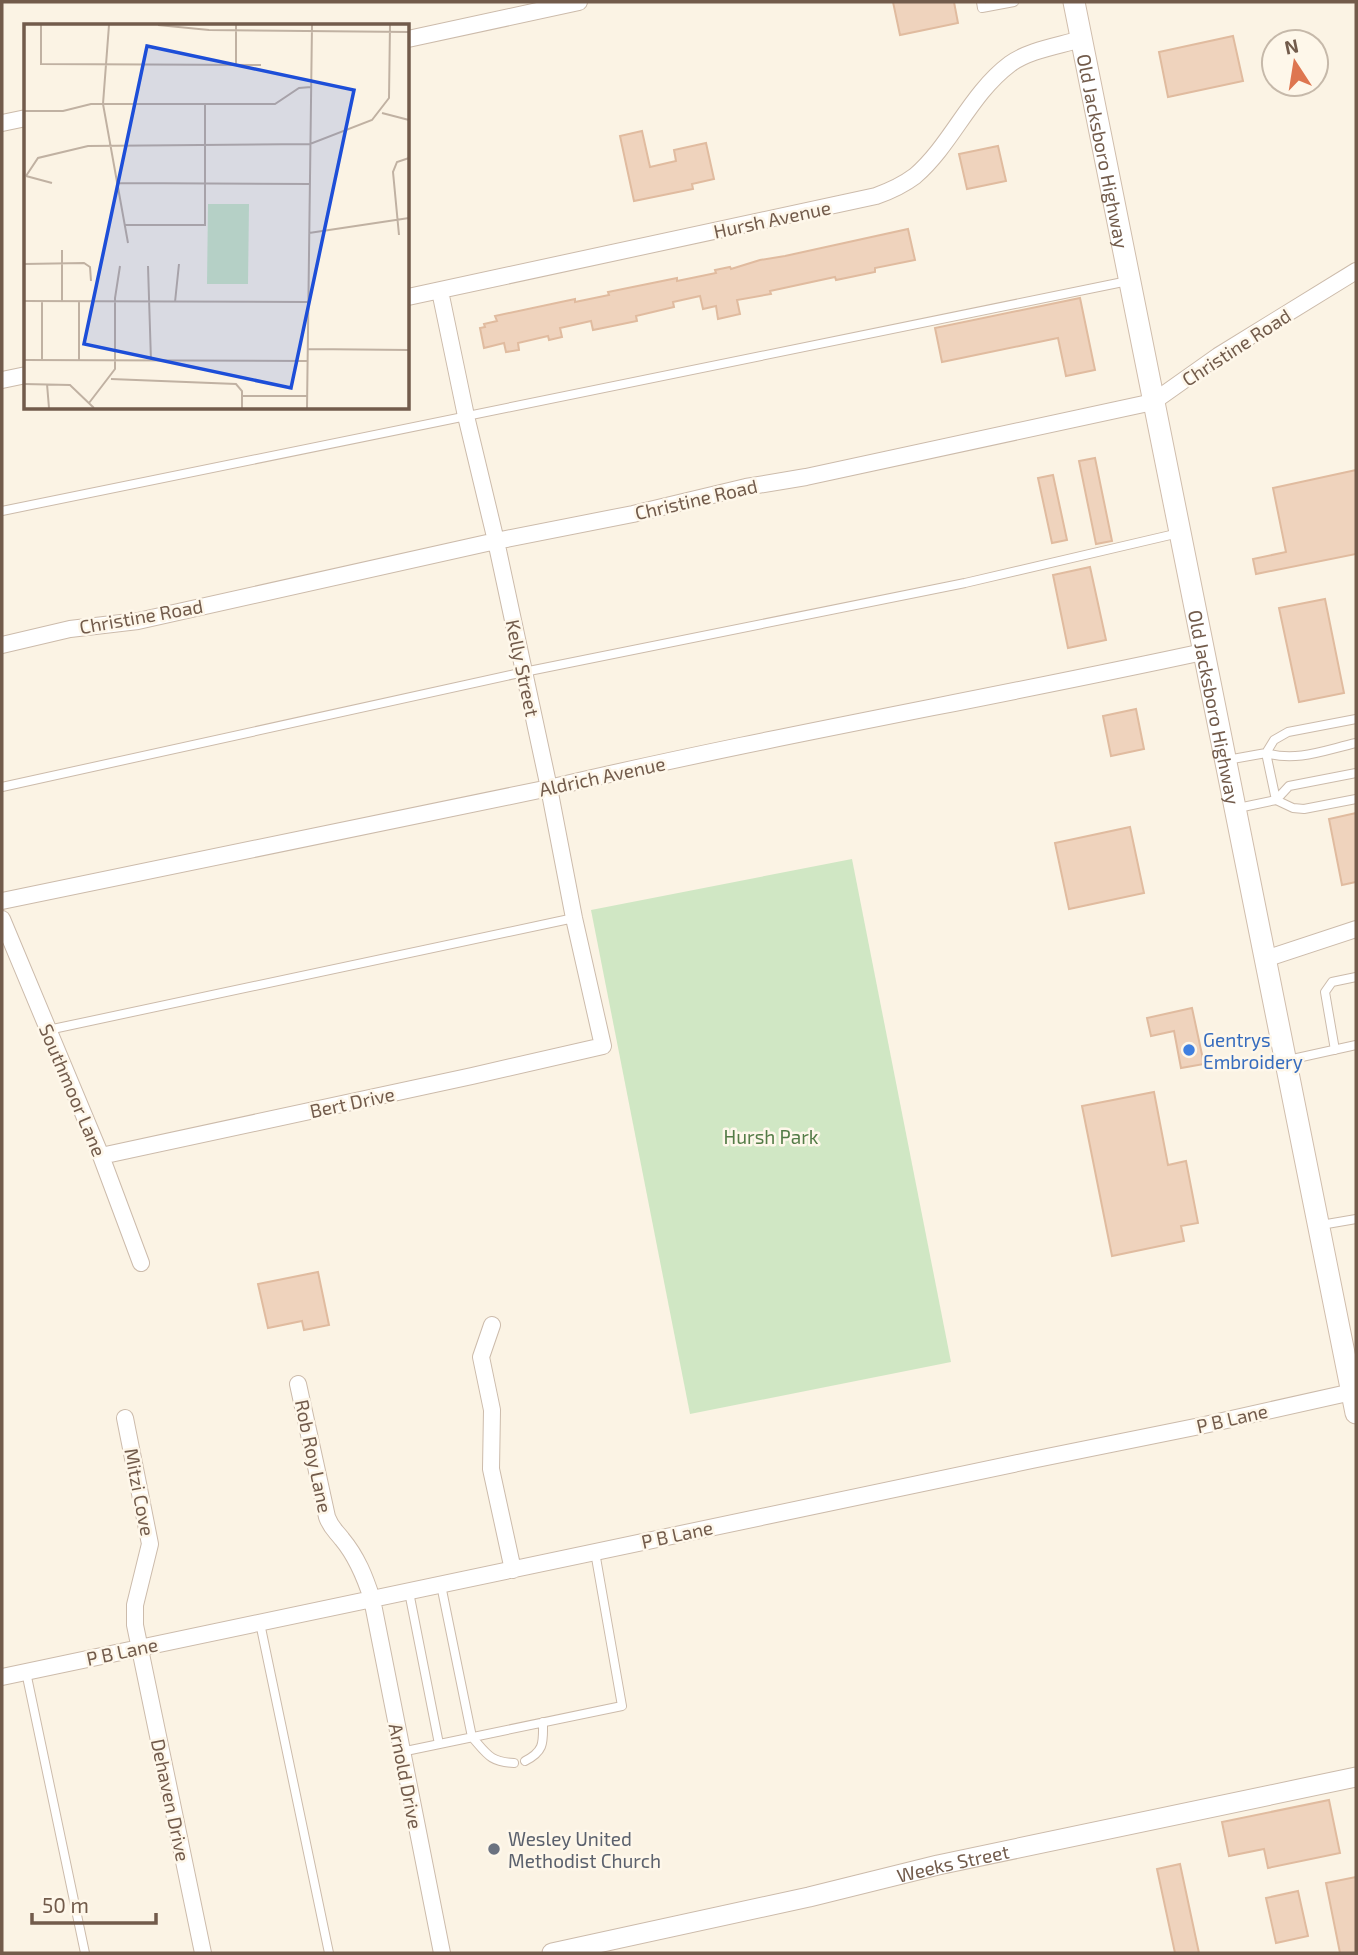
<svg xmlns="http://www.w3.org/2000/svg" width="1358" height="1955" font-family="'Exo 2',sans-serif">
<rect width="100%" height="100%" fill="#fbf3e4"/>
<path fill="#d0e7c4" d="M 852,859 L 951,1362 L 690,1414 L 591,910 Z"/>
<path fill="#efd3bd" stroke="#e0bb9f" stroke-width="2" d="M 893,2 L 954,2 L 958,23 L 900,35 Z
M 1233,36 L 1243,81 L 1168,97 L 1159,52 Z
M 642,131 L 650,167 L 676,161 L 674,150 L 706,143 L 714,179 L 692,184 L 693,189 L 634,201 L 620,136 Z
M 998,146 L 1006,181 L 967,189 L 959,154 Z
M 908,229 L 915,260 L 875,268 L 875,272 L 836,280 L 835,277 L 770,291 L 771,294 L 737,300 L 740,314 L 718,319 L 716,306 L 703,309 L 700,296 L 673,302 L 674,307 L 636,316 L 637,321 L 593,330 L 591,321 L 560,328 L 562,337 L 549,340 L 548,336 L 518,343 L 519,350 L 506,352 L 504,343 L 484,348 L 480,328 L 485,327 L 484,324 L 497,321 L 495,316 L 575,299 L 575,302 L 609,295 L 608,292 L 677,278 L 677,281 L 716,273 L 715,270 L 730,267 L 731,269 L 760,260 L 785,256 Z
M 1080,298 L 1095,370 L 1066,376 L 1058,338 L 942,362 L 935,328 Z
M 1095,458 L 1112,541 L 1096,544 L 1079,461 Z
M 1356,470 L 1356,554 L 1256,574 L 1253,559 L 1286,552 L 1273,488 Z
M 1053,475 L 1067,540 L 1052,543 L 1038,478 Z
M 1090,567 L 1106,640 L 1068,648 L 1053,575 Z
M 1325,599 L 1344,693 L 1299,702 L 1279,608 Z
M 1136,709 L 1144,749 L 1111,756 L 1103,716 Z
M 1356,813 L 1356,882 L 1342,885 L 1329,819 Z
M 1130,827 L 1144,893 L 1069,909 L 1055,843 Z
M 1192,1008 L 1204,1064 L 1181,1068 L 1174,1031 L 1151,1036 L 1147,1018 Z
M 1154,1092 L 1168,1165 L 1186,1161 L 1198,1223 L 1181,1226 L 1184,1241 L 1112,1256 L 1082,1106 Z
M 318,1272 L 329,1325 L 304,1330 L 302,1321 L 268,1328 L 258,1284 Z
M 1329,1800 L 1340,1853 L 1268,1868 L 1264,1849 L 1229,1856 L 1222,1822 Z
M 1180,1864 L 1199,1953 L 1175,1953 L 1157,1869 Z
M 1356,1877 L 1356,1953 L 1340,1953 L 1326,1883 Z
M 1298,1891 L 1308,1936 L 1276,1943 L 1266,1898 Z"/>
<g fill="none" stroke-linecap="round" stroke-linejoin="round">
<g stroke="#ccbbab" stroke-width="10">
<path id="service" d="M 981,2 L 982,8 L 1014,2
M 2,511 L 1128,281
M 1227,760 L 1266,753 L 1274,740 L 1288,732 L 1356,719
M 2,787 L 524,672 L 965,583 L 1179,533
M 1276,800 L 1266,753 C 1297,762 1325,750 1356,743
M 1276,800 L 1289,786 L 1356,773
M 1238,808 L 1276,800 L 1293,808 L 1304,809 L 1356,799
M 48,1030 L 574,918
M 1335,1050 L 1325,992 L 1332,982 L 1356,977
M 1288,1060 L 1356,1045
M 1321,1225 L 1356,1219
M 441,1585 L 472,1737 C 487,1754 490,1762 514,1763
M 409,1592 L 439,1744
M 260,1623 L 329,1953
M 26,1672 L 85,1953
M 401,1752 L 622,1706 L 595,1552
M 525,1761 C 545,1751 543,1742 543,1722"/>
</g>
<g stroke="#ccbbab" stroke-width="18">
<path id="minor" d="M 408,39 L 579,2
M 2,123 L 26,118
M 408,297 L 876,196 C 890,191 903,185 915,176 C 952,144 970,94 1010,64 C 1029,50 1058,46 1081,39
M 2,380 L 26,375
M 2,645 L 70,629 L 138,621 L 496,541 L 633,514 L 746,487 L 806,477 L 1153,402 L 1218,356 L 1356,271
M 2,901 L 549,788 C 766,737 986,699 1203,652
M 2,919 L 101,1156 L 141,1263
M 1265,959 L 1356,929
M 101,1156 L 472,1076 L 603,1046 L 574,918 L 549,788 L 496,541 L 466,416 L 440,291
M 492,1325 L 481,1357 L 492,1410 L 491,1469 L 513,1570
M 298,1384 L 327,1517 C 331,1528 335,1530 342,1539 C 357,1557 365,1577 372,1599 L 442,1953
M 125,1418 L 150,1544 L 135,1605 L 135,1625 L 203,1953
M 2,1677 L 1032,1460 L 1200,1426 L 1352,1392"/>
</g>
<g stroke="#ccbbab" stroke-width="21">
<g id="tertiary">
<path id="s1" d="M 552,1953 L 809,1897 L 938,1865 L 1356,1777"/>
</g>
</g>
<g stroke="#d0bdac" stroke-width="23">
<g id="secondary">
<path id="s2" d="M 1074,2 L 1356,1413"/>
</g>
</g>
<use href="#service" stroke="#fff" stroke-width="8"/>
<use href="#minor" stroke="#fff" stroke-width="16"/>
<use href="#tertiary" stroke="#fff" stroke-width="19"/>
<use href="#secondary" stroke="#fff" stroke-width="21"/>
</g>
<circle fill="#3f7fe0" stroke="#fef7ea" stroke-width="2.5" cx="1189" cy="1050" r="7"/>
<circle fill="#6b7280" stroke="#fef7ea" stroke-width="2.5" cx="494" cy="1849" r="7"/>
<g text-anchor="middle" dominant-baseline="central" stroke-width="5" stroke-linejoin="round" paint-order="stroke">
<g font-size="19" fill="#725b4b" stroke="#fef7ea">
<text stroke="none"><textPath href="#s2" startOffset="152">Old Jacksboro Highway</textPath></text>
<text transform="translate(772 219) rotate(-12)">Hursh Avenue</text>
<text transform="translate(1236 347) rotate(-33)">Christine Road</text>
<text transform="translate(696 499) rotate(-13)">Christine Road</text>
<text transform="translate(141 616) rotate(-10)">Christine Road</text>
<text transform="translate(523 668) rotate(78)">Kelly Street</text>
<text stroke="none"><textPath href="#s2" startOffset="719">Old Jacksboro Highway</textPath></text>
<text transform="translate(602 776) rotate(-12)">Aldrich Avenue</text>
<text transform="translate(73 1090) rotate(67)">Southmoor Lane</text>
<text transform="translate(352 1102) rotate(-12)">Bert Drive</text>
<text transform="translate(1232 1418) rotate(-13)">P B Lane</text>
<text transform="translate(314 1456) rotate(78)">Rob Roy Lane</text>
<text transform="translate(140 1492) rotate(79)">Mitzi Cove</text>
<text transform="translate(677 1534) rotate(-12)">P B Lane</text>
<text transform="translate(122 1651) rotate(-12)">P B Lane</text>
<text transform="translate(406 1776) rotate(79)">Arnold Drive</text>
<text transform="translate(171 1800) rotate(78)">Dehaven Drive</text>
<text stroke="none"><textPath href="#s1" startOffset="411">Weeks Street</textPath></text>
</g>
<g font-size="19" fill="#366cbe" stroke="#fef7ea" text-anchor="start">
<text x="1203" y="1039">Gentrys<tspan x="1203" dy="22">Embroidery</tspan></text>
</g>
<g font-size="19" fill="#547c47" stroke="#fef7ea">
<text x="771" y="1136">Hursh Park</text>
</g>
<g font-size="19" fill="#5b616d" stroke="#fef7ea" text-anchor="start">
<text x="508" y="1838">Wesley United<tspan x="508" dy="22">Methodist Church</tspan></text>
</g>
</g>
<g transform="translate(24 24)">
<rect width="385" height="385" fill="#fbf3e4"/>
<path d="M 184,180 L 225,180 L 224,260 L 183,260 Z" fill="#d0e7c4"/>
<path fill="none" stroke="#c0b1a2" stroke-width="2" d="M 17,1 L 17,40 L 237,41M 85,1 L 79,80 L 104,219M 134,1 L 185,6 L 385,8M 212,41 L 212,1M 0,87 L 39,87 L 67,80 L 251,80 L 275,64 L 287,63M 358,89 L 385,96M 2,152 L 14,134 L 64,122 L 286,120 L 348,96 L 365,74 L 366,1M 2,152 L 28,159M 93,159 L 286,160M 101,201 L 181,201 L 181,80M 285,209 L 385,194M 375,211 L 369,148 L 373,138 L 385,134M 0,240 L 60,239 L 66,243 L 67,257M 124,242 L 127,337M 0,277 L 284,278M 38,277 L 38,226M 55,278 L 55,336M 151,278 L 155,240M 284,325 L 385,326M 0,336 L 284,337M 18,336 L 18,277M 87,355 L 212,360 L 218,367 L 218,384M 0,360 L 46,361 L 70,384M 23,360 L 25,384M 218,372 L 283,372M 65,379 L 91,345 L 91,274 L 96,242M 283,384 L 288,1"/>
<path fill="#1d4ed8" fill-opacity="0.15" stroke="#1d4ed8" stroke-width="3.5" d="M 123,22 L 330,66 L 267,364 L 60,320 Z"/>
<rect width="385" height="385" fill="none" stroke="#725b4b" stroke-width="3.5"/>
</g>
<rect width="1358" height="1955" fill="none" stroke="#725b4b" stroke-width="7"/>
<g transform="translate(1295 63) rotate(348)"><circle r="33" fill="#fef7ea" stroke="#c6b9aa" stroke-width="2"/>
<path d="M0-5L12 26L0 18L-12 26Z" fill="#de7650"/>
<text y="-10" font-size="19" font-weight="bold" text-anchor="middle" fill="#725b4b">N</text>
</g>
<path d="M32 1913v10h124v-10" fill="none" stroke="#725b4b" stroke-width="3.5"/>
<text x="42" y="1913" font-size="21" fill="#725b4b" stroke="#fef7ea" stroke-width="5" paint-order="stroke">50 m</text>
</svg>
